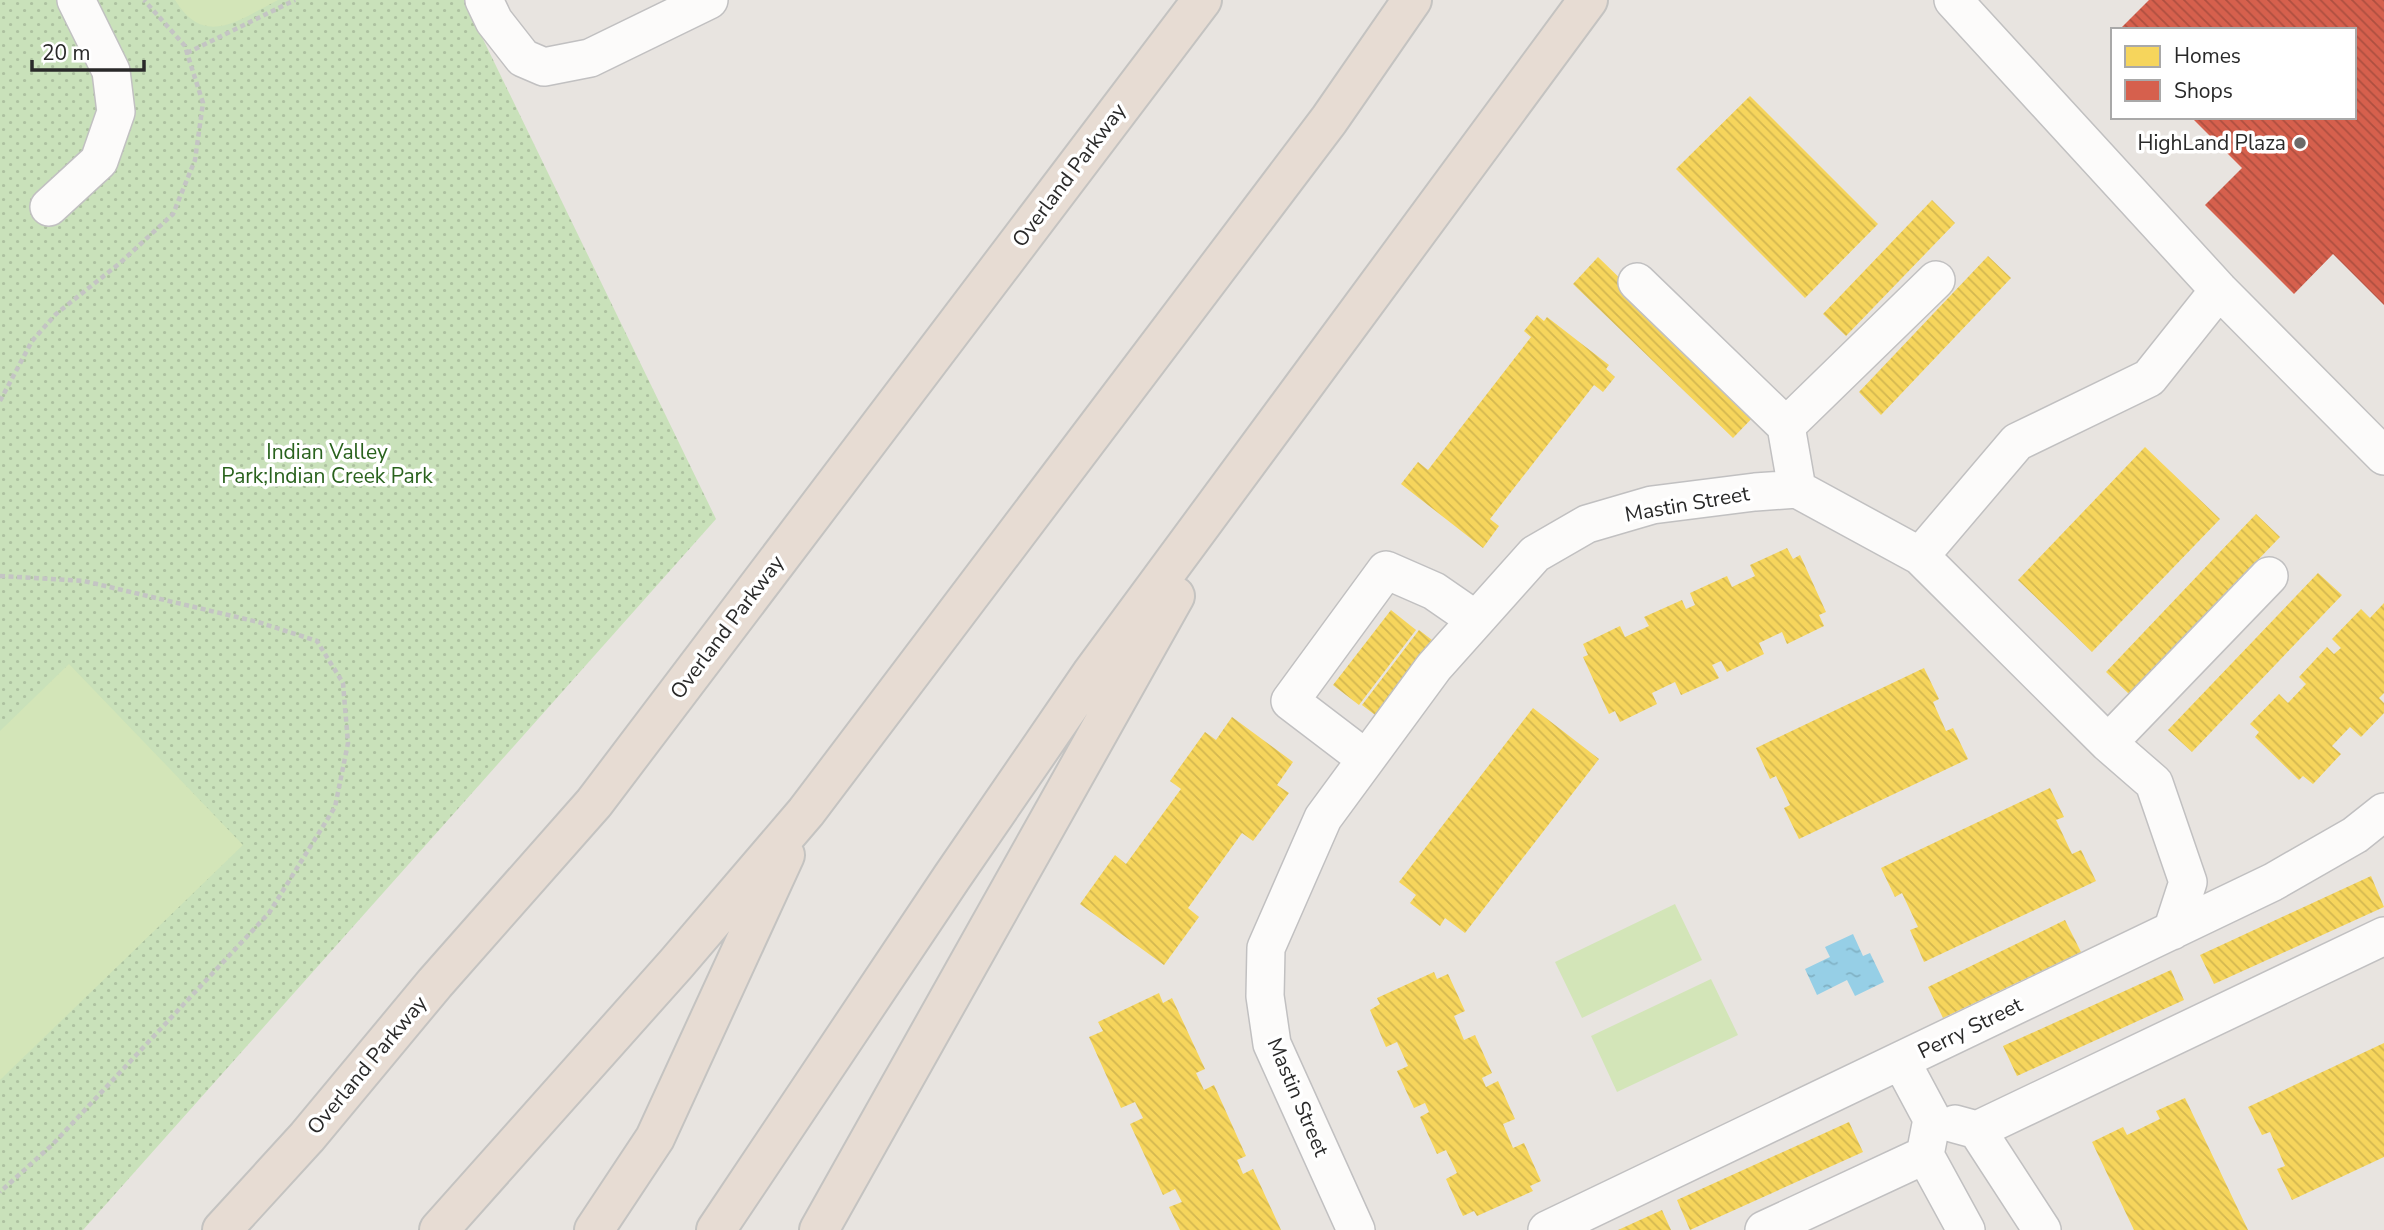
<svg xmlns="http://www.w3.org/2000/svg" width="2384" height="1230" font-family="'Nunito Sans',sans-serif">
<defs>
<pattern id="park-dots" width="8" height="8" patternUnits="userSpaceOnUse" patternTransform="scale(1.75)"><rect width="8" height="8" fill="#c9e1ba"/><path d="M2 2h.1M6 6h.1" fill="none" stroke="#adc1a0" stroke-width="1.8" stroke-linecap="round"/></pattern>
<pattern id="water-ripples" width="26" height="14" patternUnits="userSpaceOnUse" patternTransform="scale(1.75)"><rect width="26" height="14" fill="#96cfe6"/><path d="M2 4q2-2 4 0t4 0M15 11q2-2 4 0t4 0" fill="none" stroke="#81b2c5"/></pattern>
<pattern id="homes-back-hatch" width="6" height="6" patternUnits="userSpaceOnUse" patternTransform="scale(1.75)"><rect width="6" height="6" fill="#f6d55c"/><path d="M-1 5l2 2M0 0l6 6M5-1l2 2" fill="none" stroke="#d3b750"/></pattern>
<pattern id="shops-back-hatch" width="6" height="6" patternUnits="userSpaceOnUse" patternTransform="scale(1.75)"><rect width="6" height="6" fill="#d6604d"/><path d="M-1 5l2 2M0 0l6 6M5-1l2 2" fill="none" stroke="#ae4f40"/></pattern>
</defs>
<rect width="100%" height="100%" fill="#e8e4e0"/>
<path fill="url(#park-dots)" d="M 0,0 L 464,0 L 716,519 L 83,1230 L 0,1230 Z"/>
<path fill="#d3e5b8" d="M 175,0 L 278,0 C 240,19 205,49 175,0 Z
M 69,664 L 243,845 L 0,1080 L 0,731 Z
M 1675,904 L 1702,960 L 1582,1018 L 1555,962 Z
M 1711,979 L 1738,1035 L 1617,1092 L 1591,1036 Z"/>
<path fill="url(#water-ripples)" d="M 1853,934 L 1863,956 L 1870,953 L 1884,982 L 1855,996 L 1847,980 L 1817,995 L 1805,969 L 1830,957 L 1825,947 Z"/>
<path fill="url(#homes-back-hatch)" d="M 1750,96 L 1878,224 L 1805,298 L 1676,169 Z
M 1932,200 L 1955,223 L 1846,336 L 1823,314 Z
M 1988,256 L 2011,278 L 1881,415 L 1859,392 Z
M 1598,257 L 1758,412 L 1733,438 L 1573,284 Z
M 1537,315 L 1544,321 L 1547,317 L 1609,365 L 1606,369 L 1615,377 L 1603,392 L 1594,385 L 1490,519 L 1499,526 L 1483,548 L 1401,484 L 1418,462 L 1428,470 L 1531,337 L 1524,331 Z
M 2145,447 L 2220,519 L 2092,652 L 2018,580 Z
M 2256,514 L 2280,537 L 2129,694 L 2106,672 Z
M 1787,548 L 1793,559 L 1800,555 L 1826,612 L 1819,615 L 1824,626 L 1787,644 L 1782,632 L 1759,643 L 1764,654 L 1727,672 L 1721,661 L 1712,665 L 1719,678 L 1681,695 L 1675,682 L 1652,693 L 1657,704 L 1620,722 L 1615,711 L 1609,714 L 1583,657 L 1588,655 L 1583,644 L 1620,626 L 1625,637 L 1649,626 L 1644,617 L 1682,600 L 1686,609 L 1695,605 L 1690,593 L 1727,576 L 1732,587 L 1755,576 L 1750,565 Z
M 2318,573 L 2342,595 L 2192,752 L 2168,730 Z
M 2384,603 L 2384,693 L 2379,698 L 2384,703 L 2384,713 L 2361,737 L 2350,727 L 2332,746 L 2341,754 L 2313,784 L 2303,776 L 2299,780 L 2255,737 L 2259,732 L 2250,724 L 2279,694 L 2288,703 L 2306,684 L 2299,677 L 2327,647 L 2334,654 L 2341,648 L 2332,639 L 2361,609 L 2370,618 Z
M 1391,610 L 1416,630 L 1359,705 L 1333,685 Z
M 1419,630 L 1445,650 L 1387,724 L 1362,705 Z
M 1924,668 L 1939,699 L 1933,702 L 1946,731 L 1953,728 L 1968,759 L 1799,839 L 1784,808 L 1790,805 L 1776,776 L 1770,779 L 1756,748 Z
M 1533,708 L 1599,759 L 1465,933 L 1445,918 L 1440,926 L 1410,903 L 1416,895 L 1399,882 Z
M 1232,717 L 1293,762 L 1277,785 L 1289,793 L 1253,841 L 1242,833 L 1188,908 L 1199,917 L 1164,965 L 1080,904 L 1115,855 L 1126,864 L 1181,789 L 1170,781 L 1205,732 L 1216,740 Z
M 2050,788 L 2064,817 L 2056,820 L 2072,854 L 2081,850 L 2096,881 L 1924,962 L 1910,930 L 1918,927 L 1902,893 L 1895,897 L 1881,868 Z
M 2371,876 L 2384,907 L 2214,984 L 2200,955 Z
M 2065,920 L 2081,952 L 1943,1018 L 1928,987 Z
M 2171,970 L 2184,1000 L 2017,1076 L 2003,1046 Z
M 1434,972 L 1437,979 L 1448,974 L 1465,1011 L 1454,1016 L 1464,1040 L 1475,1035 L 1492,1073 L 1482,1078 L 1486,1087 L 1498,1081 L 1515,1119 L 1503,1124 L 1513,1148 L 1524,1143 L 1541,1181 L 1530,1186 L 1533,1191 L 1477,1216 L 1474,1211 L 1463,1216 L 1446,1179 L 1457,1173 L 1446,1150 L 1437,1154 L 1420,1117 L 1429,1112 L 1425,1103 L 1414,1108 L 1397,1071 L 1408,1066 L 1397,1042 L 1386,1047 L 1370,1010 L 1380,1004 L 1377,998 Z
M 1159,993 L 1163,1003 L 1172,998 L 1205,1069 L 1196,1073 L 1204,1090 L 1214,1085 L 1246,1156 L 1237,1160 L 1243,1174 L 1253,1169 L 1281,1230 L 1180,1230 L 1169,1207 L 1182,1202 L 1175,1189 L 1163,1195 L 1130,1124 L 1143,1118 L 1135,1102 L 1121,1108 L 1089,1037 L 1103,1031 L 1098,1022 Z
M 2384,1043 L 2384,1157 L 2292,1200 L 2277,1169 L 2285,1166 L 2270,1132 L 2262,1135 L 2248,1107 Z
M 2185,1098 L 2248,1230 L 2134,1230 L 2092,1142 L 2123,1127 L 2127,1135 L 2160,1119 L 2156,1111 Z
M 1849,1122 L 1863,1152 L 1690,1230 L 1677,1200 Z
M 1662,1210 L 1671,1230 L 1618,1230 Z"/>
<path fill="url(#shops-back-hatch)" d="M 2149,0 L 2384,0 L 2384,305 L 2333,254 L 2294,294 L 2205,205 L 2242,168 L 2191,117 L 2354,117 L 2354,30 L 2119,30 Z"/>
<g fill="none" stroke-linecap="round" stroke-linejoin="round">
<g stroke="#c1c0c1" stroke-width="40">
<path id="minor" d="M 484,0 L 494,21 L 523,58 L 544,67 L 590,58 L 709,0
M 1953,0 L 2219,290 L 2384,456
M 49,207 L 99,161 L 116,112 L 111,71 L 76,0
M 1637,282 L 1786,426 L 1797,489
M 1786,426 L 1936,280
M 1920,556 L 2017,442 L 2149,378 L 2219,290
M 2108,743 L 2269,576
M 1366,759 L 1290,701 L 1386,570 L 1434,591 L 1476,620
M 1901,1061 L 1932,1119 L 1925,1155 L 1966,1230
M 1955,1124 L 1977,1130 L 2042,1230
M 1977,1130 L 2384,936
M 1356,1230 L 1272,1044 L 1265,996 L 1266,948 L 1323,818 L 1434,667 L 1535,554 L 1587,524 L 1652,505 L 1755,492 L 1797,489 L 1920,556 L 2108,743 L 2154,783 L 2188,882 L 2172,931
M 1547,1230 L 2273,882 L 2355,835 L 2384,812
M 1764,1230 L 1925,1155"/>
</g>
<g stroke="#c4c3c1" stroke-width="42">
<path id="highway" d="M 222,1230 L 307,1137 L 435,983 L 594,803 L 1202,0
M 439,1230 L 676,964 L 806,812 L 1329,120 L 1412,0
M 594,1230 L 655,1138 L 785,855
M 716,1230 L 952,877 L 1092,673 L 1588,0
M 819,1230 L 1175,596"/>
</g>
<path stroke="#c4c4c4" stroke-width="4.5" stroke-dasharray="5 3.5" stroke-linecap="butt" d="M 187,53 L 295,0
M 0,401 L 32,341 L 56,314 L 120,263 L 173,214 L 195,160 L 203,103 L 187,53 L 185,46 L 144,0
M 0,576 L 84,581 L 258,622 L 317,641 L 343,683 L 348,743 L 335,807 L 269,913 L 53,1144 L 0,1192"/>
<use href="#minor" stroke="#fcfbfa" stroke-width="37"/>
<use href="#highway" stroke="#e7dcd3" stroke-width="38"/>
</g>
<circle fill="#6c6a69" stroke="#fff" stroke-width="2.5" cx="2300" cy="143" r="7"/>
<g text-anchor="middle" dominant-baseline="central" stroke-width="7" stroke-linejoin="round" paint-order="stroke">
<g font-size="21" fill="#292929" stroke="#fff" text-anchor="end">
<text x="2286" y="143">HighLand Plaza</text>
</g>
<g font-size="21" fill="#292929" stroke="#fff">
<text transform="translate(1069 175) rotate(-53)">Overland Parkway</text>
<text transform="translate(1687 504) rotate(-10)">Mastin Street</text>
<text transform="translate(727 627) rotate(-53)">Overland Parkway</text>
<text transform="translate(1970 1028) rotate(-26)">Perry Street</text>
<text transform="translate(367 1065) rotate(-50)">Overland Parkway</text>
<text transform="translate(1298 1097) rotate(67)">Mastin Street</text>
</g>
<g font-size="21" fill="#29621d" stroke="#fff">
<text x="327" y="452">Indian Valley<tspan x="327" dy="24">Park;Indian Creek Park</tspan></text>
</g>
</g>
<rect x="2111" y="28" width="245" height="91" fill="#ffffff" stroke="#a9a9a9" stroke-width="2"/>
<rect x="2125" y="46" width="35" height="21" fill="#f6d55c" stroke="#a9a9a9" stroke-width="2"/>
<text x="2174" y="63" font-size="21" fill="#292929">Homes</text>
<rect x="2125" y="80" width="35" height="21" fill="#d6604d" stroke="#a9a9a9" stroke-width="2"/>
<text x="2174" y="98" font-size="21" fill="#292929">Shops</text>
<path d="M32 60v10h112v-10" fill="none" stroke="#292929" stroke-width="3.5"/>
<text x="42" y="60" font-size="21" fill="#292929" stroke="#ffffff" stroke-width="5" paint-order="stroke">20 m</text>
</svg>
